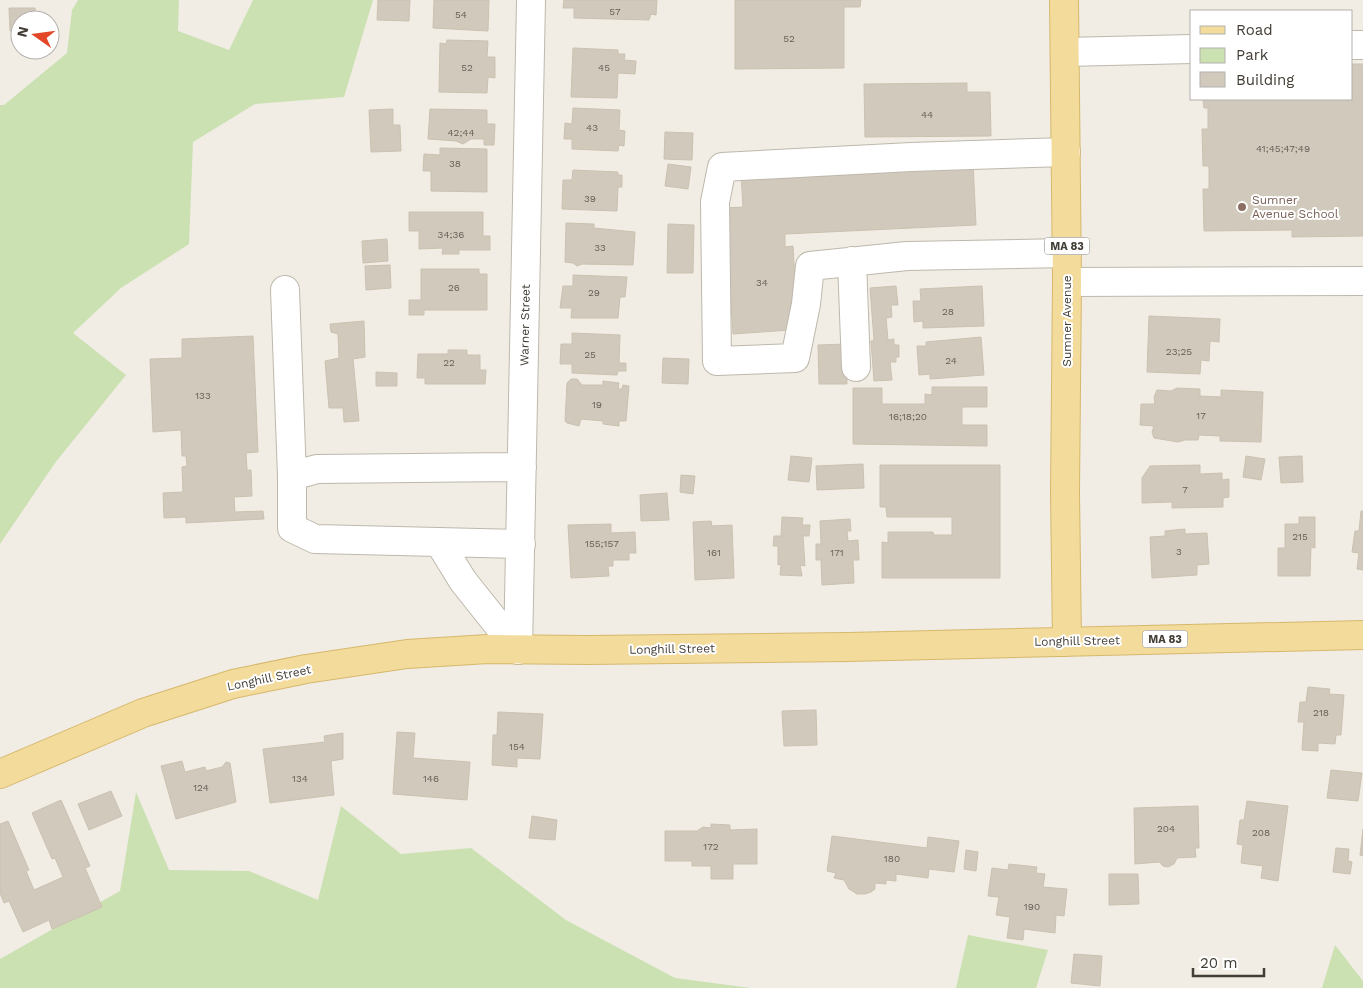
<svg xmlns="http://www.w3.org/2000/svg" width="1363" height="988" font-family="'Work Sans',sans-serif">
<rect width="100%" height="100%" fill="#f1ede5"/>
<path fill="#cbe1b2" d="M 78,0 L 179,0 L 178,31 L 229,50 L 253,0 L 373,0 L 344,97 L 255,104 L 193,142 L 189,244 L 121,288 L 73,333 L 126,375 L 55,463 L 0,544 L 0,105 L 4,105 L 67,53 L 72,10 Z
M 136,792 L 169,870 L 249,871 L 318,900 L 341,806 L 401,854 L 471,848 L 566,920 L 675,978 L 751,988 L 0,988 L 0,959 L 120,891 Z
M 968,935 L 1048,950 L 1036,988 L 956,988 Z
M 1335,945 L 1363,981 L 1363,988 L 1322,988 Z"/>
<path fill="#d1c9bc" stroke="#cbc1b0" d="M 378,0 L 410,0 L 409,21 L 377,20 Z
M 434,0 L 489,0 L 488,31 L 433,28 Z
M 564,0 L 657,0 L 656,15 L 651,14 L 649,20 L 574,18 L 574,8 L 563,8 Z
M 735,0 L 861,0 L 860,7 L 844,7 L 844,68 L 735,69 Z
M 9,8 L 35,8 L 36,20 L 20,20 L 20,31 L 10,31 Z
M 447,40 L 488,41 L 487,57 L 495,57 L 495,78 L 488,77 L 487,93 L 439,92 L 440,43 L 446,44 Z
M 573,48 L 618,50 L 618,54 L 625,54 L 624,60 L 636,61 L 635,74 L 618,73 L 617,98 L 571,97 Z
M 1352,64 L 1363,64 L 1363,236 L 1292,237 L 1292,230 L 1204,231 L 1203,189 L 1209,189 L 1209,166 L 1203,166 L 1202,129 L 1208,129 L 1208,108 L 1204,108 L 1203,99 L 1352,99 Z
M 967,83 L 967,92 L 990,92 L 991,136 L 865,137 L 864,84 Z
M 573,108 L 620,110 L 619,130 L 625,131 L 624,146 L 619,145 L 618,151 L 572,149 L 572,139 L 564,139 L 565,123 L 572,124 Z
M 393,109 L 393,125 L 400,125 L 401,151 L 371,152 L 369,110 Z
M 430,109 L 487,110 L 487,124 L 495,124 L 494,145 L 484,145 L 484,139 L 471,139 L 463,144 L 456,141 L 428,139 Z
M 665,132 L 693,133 L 692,160 L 664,159 Z
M 440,148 L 487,149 L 487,192 L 431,191 L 431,171 L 423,171 L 424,154 L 440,155 Z
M 973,162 L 976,225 L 785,234 L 785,247 L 793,246 L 797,317 L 791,330 L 733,334 L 725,208 L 743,207 L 741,174 Z
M 668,164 L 691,167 L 688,189 L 665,186 Z
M 573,170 L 618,172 L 618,175 L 622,175 L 622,187 L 618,187 L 617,211 L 562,209 L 563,180 L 572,180 Z
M 409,212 L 483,212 L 483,236 L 490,236 L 490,250 L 459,250 L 459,254 L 442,254 L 443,248 L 419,249 L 419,231 L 409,231 Z
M 566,223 L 594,224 L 594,228 L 635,232 L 633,265 L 582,264 L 577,266 L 573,263 L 565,262 Z
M 668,224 L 694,225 L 693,273 L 667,273 Z
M 387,239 L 388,261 L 363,263 L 362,241 Z
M 390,265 L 391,288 L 366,290 L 365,266 Z
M 421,269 L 479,269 L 479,274 L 487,274 L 487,310 L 424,310 L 424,315 L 409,315 L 409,300 L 421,300 Z
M 573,275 L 627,277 L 625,297 L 620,297 L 618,318 L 571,318 L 572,308 L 560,308 L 563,286 L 573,286 Z
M 896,286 L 898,305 L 891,305 L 892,317 L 886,318 L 888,340 L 894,339 L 894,345 L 899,345 L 899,357 L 896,357 L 896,362 L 890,362 L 892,380 L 874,381 L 871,341 L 874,340 L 870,288 Z
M 982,286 L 984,326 L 923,328 L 923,321 L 914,322 L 913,301 L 921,301 L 920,289 Z
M 1149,316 L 1220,319 L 1219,342 L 1210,341 L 1209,361 L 1201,360 L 1200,374 L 1147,372 Z
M 364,321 L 365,357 L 353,359 L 359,421 L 344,422 L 343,408 L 329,408 L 325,361 L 339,358 L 338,334 L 331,332 L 330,324 Z
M 572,333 L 620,335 L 619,363 L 626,363 L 626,371 L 618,371 L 617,375 L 572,373 L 572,364 L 560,364 L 561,344 L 572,344 Z
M 253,336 L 258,452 L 246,453 L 247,470 L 251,470 L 252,496 L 234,497 L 235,512 L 263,511 L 264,519 L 186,523 L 186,517 L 164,518 L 163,493 L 183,492 L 182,467 L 187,466 L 186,456 L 182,456 L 181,430 L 153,432 L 150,359 L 182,358 L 182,339 Z
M 981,337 L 984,375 L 930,379 L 930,374 L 919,375 L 917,346 L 926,346 L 926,342 Z
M 847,344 L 847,384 L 819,384 L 818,345 Z
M 448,350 L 467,350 L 467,355 L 480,355 L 480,370 L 486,370 L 485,384 L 425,384 L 425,378 L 417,378 L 418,354 L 448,354 Z
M 663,358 L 689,359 L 688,384 L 662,383 Z
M 376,372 L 397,373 L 397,386 L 376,386 Z
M 571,379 L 577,379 L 582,385 L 603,385 L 603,381 L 619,383 L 618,389 L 622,389 L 623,385 L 629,386 L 626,421 L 619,421 L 619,426 L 603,424 L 603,421 L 581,419 L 579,426 L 567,423 L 565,421 L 567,383 Z
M 932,387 L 987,387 L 987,407 L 962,407 L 962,425 L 987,425 L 987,446 L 853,444 L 853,388 L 882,388 L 882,404 L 925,404 L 925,394 L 932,395 Z
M 1177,388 L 1200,389 L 1200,396 L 1221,397 L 1221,390 L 1263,392 L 1261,442 L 1220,441 L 1220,436 L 1199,435 L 1198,440 L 1185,440 L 1178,442 L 1154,438 L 1152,432 L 1154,426 L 1140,425 L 1141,404 L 1155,404 L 1154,397 L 1157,390 L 1171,391 Z
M 791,456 L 812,458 L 809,482 L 788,480 Z
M 1246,456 L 1265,459 L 1261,480 L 1243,477 Z
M 1302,456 L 1303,482 L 1281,483 L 1279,457 Z
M 863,464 L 864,488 L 817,490 L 816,466 Z
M 880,465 L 1000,465 L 1000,578 L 882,578 L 882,542 L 888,543 L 888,532 L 933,532 L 934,535 L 952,535 L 952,517 L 887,517 L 886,507 L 880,507 Z
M 1200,465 L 1200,474 L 1222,473 L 1222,480 L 1229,479 L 1229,497 L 1223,498 L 1223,507 L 1172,508 L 1172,502 L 1142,503 L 1142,478 L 1150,466 Z
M 681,475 L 695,476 L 693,494 L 680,492 Z
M 667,493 L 669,520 L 641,521 L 640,495 Z
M 1361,511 L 1363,511 L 1363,570 L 1357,569 L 1359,553 L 1352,552 L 1355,531 L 1359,531 Z
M 782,517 L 803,518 L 802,525 L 810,525 L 809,536 L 803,536 L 805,566 L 800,565 L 802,576 L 780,575 L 781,564 L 778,565 L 778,546 L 773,546 L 774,536 L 781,536 Z
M 1299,517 L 1315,517 L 1315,548 L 1311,547 L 1310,576 L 1278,576 L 1278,548 L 1285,548 L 1285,524 L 1299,524 Z
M 850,519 L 851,531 L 847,531 L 848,541 L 858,540 L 859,560 L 853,560 L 854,583 L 822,585 L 821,560 L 816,560 L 816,544 L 821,544 L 820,521 Z
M 711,521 L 712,526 L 732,525 L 734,578 L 695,580 L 693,522 Z
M 611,524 L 611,533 L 635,532 L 636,553 L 629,553 L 629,560 L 613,560 L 613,566 L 608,566 L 609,576 L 571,578 L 568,525 Z
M 1185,529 L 1185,534 L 1207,533 L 1209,564 L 1197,565 L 1197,575 L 1152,578 L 1150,537 L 1165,536 L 1165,531 Z
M 1308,687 L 1330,689 L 1329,694 L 1344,695 L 1341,735 L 1336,735 L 1335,744 L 1318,743 L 1318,751 L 1302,750 L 1304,722 L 1298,722 L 1300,702 L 1306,702 Z
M 816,710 L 817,745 L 784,746 L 782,711 Z
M 498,712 L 543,714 L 540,759 L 517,758 L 517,767 L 492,765 L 493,735 L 497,735 Z
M 397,732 L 415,733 L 413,758 L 470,762 L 467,800 L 393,794 Z
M 343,733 L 343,759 L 331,761 L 334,795 L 270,803 L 263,749 L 325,742 L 324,736 Z
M 182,761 L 185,772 L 205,767 L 206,771 L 222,767 L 226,762 L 230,763 L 236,802 L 176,819 L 161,766 Z
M 1331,770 L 1362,773 L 1358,801 L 1327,798 Z
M 111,791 L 122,816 L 89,830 L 78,804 Z
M 61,800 L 90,866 L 85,868 L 102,907 L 52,929 L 49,920 L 23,932 L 9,901 L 4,903 L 0,893 L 0,824 L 8,821 L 29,870 L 26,871 L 34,890 L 63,877 L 55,858 L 52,859 L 32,813 Z
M 1247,801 L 1288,806 L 1278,881 L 1261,878 L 1263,866 L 1241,863 L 1243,845 L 1237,844 L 1240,820 L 1244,820 Z
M 1198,806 L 1199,848 L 1195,848 L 1196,857 L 1177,858 L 1174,864 L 1168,867 L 1163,866 L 1159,862 L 1135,864 L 1134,808 Z
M 532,816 L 557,820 L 555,840 L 529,838 Z
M 711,824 L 730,825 L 730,830 L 757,829 L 757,864 L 733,864 L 733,879 L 711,879 L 711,866 L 692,866 L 692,861 L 665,861 L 665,831 L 697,831 L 703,827 L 711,828 Z
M 1363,829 L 1363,856 L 1360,855 Z
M 832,836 L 927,848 L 928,837 L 959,841 L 954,872 L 929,869 L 928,878 L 896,874 L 896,881 L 886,880 L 886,884 L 875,883 L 875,889 L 871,892 L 865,894 L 857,894 L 849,889 L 844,880 L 834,878 L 836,873 L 827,871 Z
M 1336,848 L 1349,849 L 1348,861 L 1352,862 L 1350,874 L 1333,872 Z
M 966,850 L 978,852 L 976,871 L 964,869 Z
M 1009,864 L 1037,867 L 1036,873 L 1045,874 L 1043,887 L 1067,889 L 1064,916 L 1056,915 L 1055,933 L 1024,929 L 1023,940 L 1007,938 L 1010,917 L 996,915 L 999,897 L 988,896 L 992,868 L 1008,870 Z
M 1109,874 L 1138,874 L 1139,904 L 1109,905 Z
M 1074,954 L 1102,956 L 1100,986 L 1071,983 Z"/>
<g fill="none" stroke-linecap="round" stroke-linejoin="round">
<g stroke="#beb8ac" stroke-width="30">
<path id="minor" d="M 1352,45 L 1363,45
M 1065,52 L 1192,49
M 1066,152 L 911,157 L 722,167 L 715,202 L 717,361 L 795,358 L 806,304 L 810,266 L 907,256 L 1067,253
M 852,261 L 856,367
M 1067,282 L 1363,281
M 285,290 L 292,476
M 439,542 L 463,581 L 518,650
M 521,544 L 315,539 L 292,528 L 292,476 L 317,469 L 522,467
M 518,650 L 531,0"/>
</g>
<g stroke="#d6b86d" stroke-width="30">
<path id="major" d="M 1064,0 L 1067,282 L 1065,492 L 1067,642
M 0,774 L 143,713 L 233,684 L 306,669 L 407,654 L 488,649 L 588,650 L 848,647 L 1363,635"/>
</g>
<use href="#minor" stroke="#fff" stroke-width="28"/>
<use href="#major" stroke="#f3db9b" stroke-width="28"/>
</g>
<circle fill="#8d6e63" stroke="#fff" stroke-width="2" cx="1242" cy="207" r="5"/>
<g text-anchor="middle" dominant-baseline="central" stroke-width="4" stroke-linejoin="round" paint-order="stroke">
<g font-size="10" fill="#666057">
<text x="615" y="11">57</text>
<text x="461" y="14">54</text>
<text x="789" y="38">52</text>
<text x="467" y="67">52</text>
<text x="604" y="67">45</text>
<text x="927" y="114">44</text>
<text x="592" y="127">43</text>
<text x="461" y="132">42;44</text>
<text x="1283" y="148">41;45;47;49</text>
<text x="455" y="163">38</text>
<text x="590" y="198">39</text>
<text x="451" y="234">34;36</text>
<text x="600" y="247">33</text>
<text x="762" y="282">34</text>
<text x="454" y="287">26</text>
<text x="594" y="292">29</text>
<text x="948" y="311">28</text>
<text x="1179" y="351">23;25</text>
<text x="590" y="354">25</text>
<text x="951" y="360">24</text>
<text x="449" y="362">22</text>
<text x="203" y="395">133</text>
<text x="597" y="404">19</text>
<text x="1201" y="415">17</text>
<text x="908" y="416">16;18;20</text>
<text x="1185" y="489">7</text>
<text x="1300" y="536">215</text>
<text x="602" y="543">155;157</text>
<text x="1179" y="551">3</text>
<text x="714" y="552">161</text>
<text x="837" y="552">171</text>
<text x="1321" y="712">218</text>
<text x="517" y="746">154</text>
<text x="300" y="778">134</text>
<text x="431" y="778">146</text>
<text x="201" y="787">124</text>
<text x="1166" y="828">204</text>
<text x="1261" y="832">208</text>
<text x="711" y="846">172</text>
<text x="892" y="858">180</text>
<text x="1032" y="906">190</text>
</g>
<g fill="#fff" stroke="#7b7772" stroke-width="1">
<rect x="1044.5" y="237.5" width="45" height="17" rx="4"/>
<rect x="1142.5" y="630.5" width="45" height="17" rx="4"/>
</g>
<g font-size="11" font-weight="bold" fill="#423d35">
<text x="1067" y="246">MA 83</text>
<text x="1165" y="639">MA 83</text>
</g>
<g font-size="12" fill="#785e54" stroke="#fff" text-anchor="start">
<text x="1252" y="200">Sumner<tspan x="1252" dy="14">Avenue School</tspan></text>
</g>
<g font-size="12" fill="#423d35" stroke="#fff">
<text transform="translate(1067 321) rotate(-90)">Sumner Avenue</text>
<text transform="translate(525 325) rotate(-89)">Warner Street</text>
<text transform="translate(1077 641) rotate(-1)">Longhill Street</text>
<text transform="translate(672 649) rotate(-1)">Longhill Street</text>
<text transform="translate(269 678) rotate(-12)">Longhill Street</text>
</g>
</g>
<rect x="1190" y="10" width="162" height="90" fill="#ffffff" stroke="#b3b1ae"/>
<rect x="1200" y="26" width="25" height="8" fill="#f3db9b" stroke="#b3b1ae"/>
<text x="1236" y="35" font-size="15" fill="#423d35">Road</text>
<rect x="1200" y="48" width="25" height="15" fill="#cbe1b2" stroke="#b3b1ae"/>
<text x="1236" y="60" font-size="15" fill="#423d35">Park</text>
<rect x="1200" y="72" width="25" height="15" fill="#d1c9bc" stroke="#b3b1ae"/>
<text x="1236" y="85" font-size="15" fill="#423d35">Building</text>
<g transform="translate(35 35) rotate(284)"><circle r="24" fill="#ffffff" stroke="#b3b1ae"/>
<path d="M0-4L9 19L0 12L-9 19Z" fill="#e34729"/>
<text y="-8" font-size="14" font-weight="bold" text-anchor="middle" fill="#423d35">N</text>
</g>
<path d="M1193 968v8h71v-8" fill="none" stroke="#423d35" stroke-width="2.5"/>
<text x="1200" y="968" font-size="15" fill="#423d35" stroke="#ffffff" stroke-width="4" paint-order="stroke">20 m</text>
</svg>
